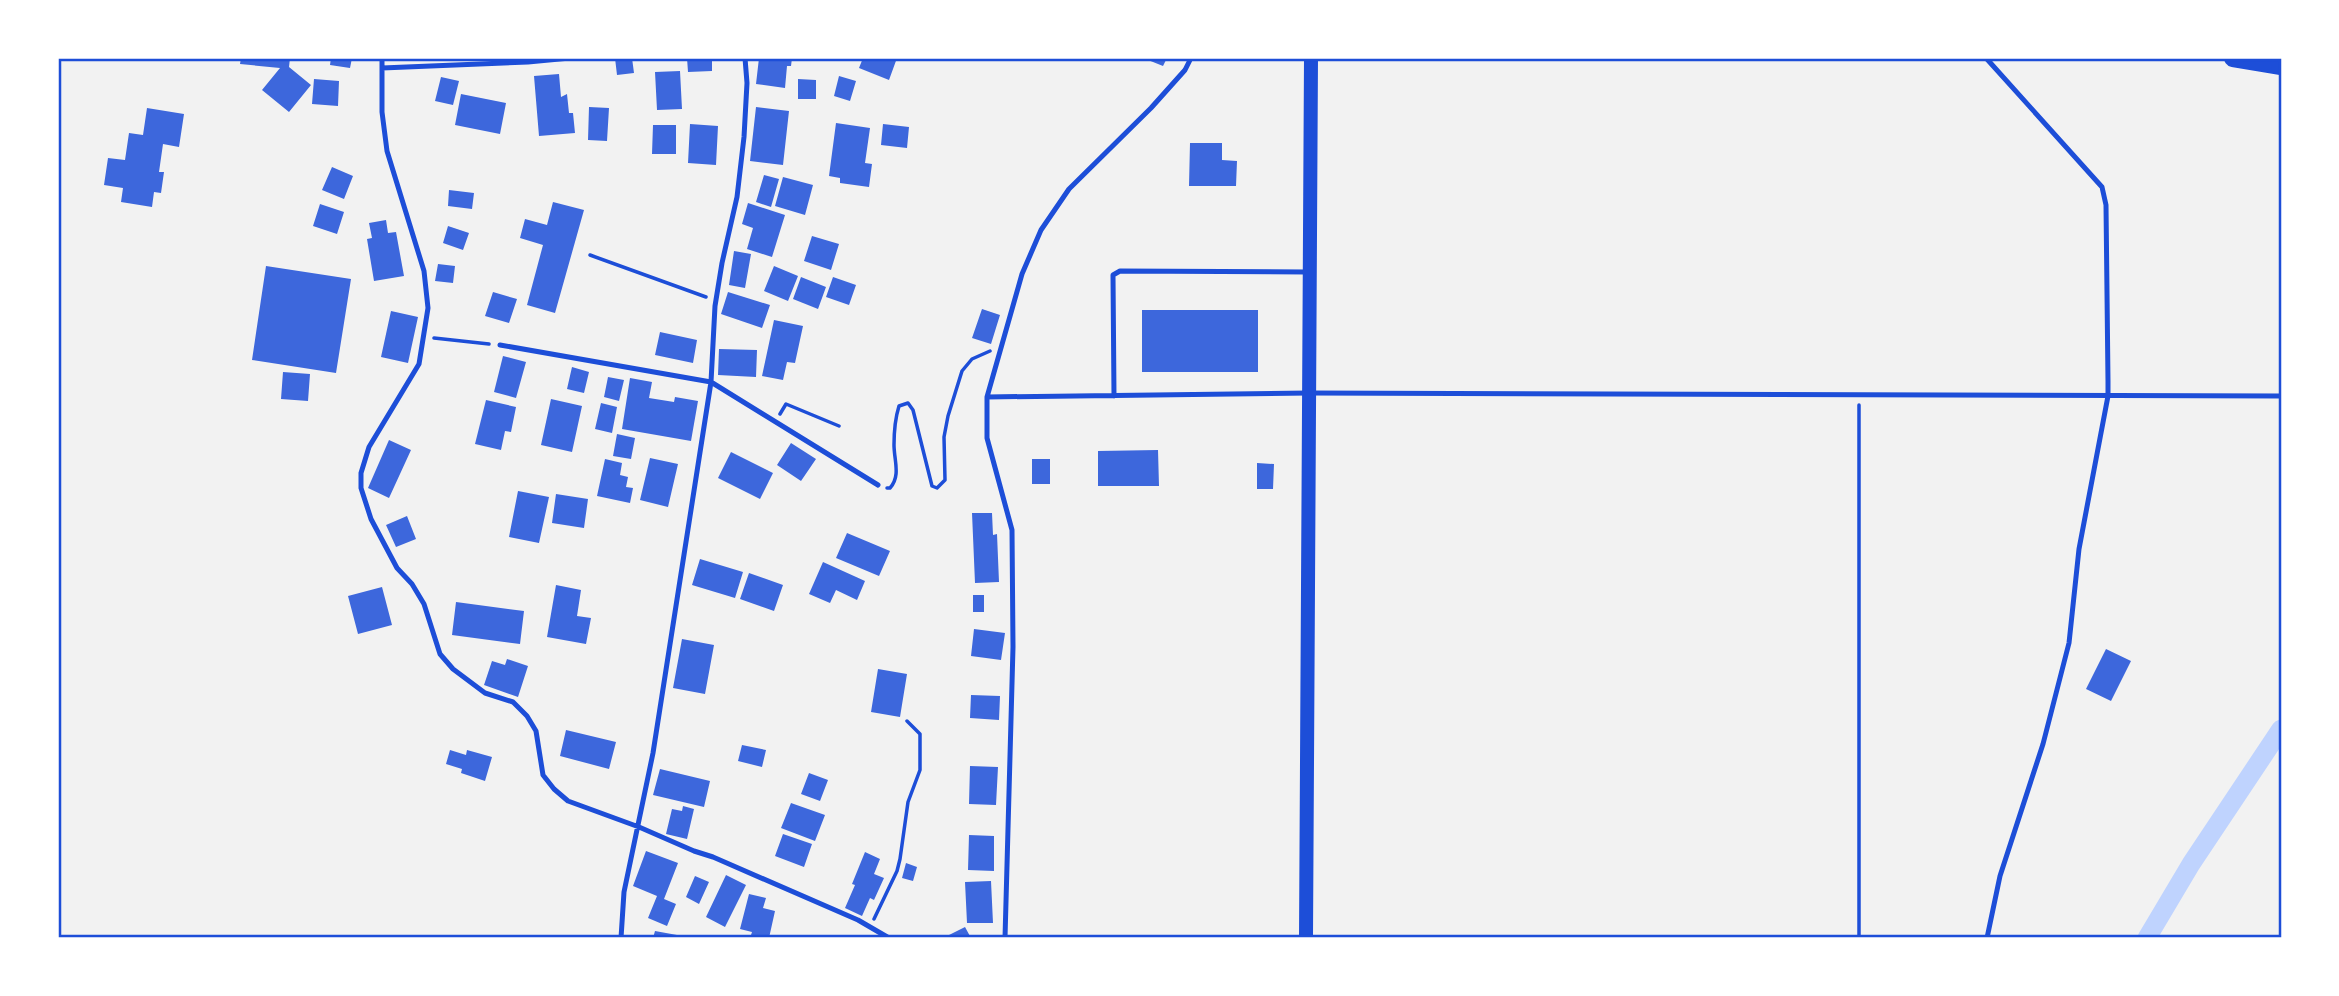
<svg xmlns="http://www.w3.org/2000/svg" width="2339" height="996" font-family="Mulish,sans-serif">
<rect width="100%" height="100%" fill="#f2f2f2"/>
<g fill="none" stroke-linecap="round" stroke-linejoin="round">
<path stroke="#bfd3fe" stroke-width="19" d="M 2147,938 L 2191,864 L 2281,729"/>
</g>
<path fill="#3d67dc" d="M 241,58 L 290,58 L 289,67 L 311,85 L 289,112 L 262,90 L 280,68 L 240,64 Z
M 331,58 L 352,58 L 350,68 L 330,65 Z
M 615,58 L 632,58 L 634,73 L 617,75 Z
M 687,58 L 712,58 L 712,71 L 688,72 Z
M 759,58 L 792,58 L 791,66 L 787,66 L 785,88 L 756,84 Z
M 863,58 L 897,58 L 889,80 L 859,68 Z
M 1143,58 L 1167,58 L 1163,66 Z
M 680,71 L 682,109 L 657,110 L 655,72 Z
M 559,74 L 561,97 L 567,94 L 569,113 L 573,113 L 575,133 L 539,136 L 534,76 Z
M 839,76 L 856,81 L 850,101 L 834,96 Z
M 441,77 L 459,81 L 453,105 L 435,101 Z
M 314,79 L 339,81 L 338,106 L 312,104 Z
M 798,79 L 816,80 L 816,99 L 798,99 Z
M 461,94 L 506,103 L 500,134 L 455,125 Z
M 589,107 L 609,108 L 607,141 L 588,140 Z
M 756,107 L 789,111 L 783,165 L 750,161 Z
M 147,108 L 184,114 L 179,147 L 163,144 L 159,172 L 164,172 L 161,193 L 154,192 L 152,207 L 121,202 L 123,188 L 104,185 L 108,158 L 125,160 L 129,133 L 143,135 Z
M 836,123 L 870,128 L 865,163 L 872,164 L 869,187 L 840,183 L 840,178 L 829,176 Z
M 690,124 L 718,126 L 716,165 L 688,163 Z
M 883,124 L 909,127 L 907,148 L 881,145 Z
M 653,125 L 676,125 L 676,154 L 652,154 Z
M 1190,143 L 1222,143 L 1222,160 L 1237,161 L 1236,186 L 1189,186 Z
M 332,167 L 353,176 L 344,199 L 322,190 Z
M 764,175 L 779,179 L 771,207 L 756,202 Z
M 783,177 L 813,185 L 805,215 L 775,206 Z
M 449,190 L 474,193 L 472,209 L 448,206 Z
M 553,202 L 584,210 L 555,313 L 527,305 L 543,245 L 520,238 L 525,219 L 547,225 Z
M 748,203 L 785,215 L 772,257 L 747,249 L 753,228 L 742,224 Z
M 320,204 L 344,212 L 337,234 L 313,226 Z
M 386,220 L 388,233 L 396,232 L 404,276 L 374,281 L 367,239 L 372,238 L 369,223 Z
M 448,226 L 469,233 L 463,250 L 443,243 Z
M 812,236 L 839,244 L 831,270 L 804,261 Z
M 734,251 L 751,254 L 745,288 L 729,285 Z
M 438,264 L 455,266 L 453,283 L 435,281 Z
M 266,266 L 351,279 L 336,373 L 252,360 Z
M 774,266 L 798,276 L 788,301 L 764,291 Z
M 801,277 L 826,287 L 818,309 L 793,299 Z
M 833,277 L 856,285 L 849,305 L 826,297 Z
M 493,292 L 517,299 L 509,323 L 485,316 Z
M 728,292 L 770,305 L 762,328 L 721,314 Z
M 982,309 L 1000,315 L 991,344 L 972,338 Z
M 1142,310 L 1258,310 L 1258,372 L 1142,372 Z
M 391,311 L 418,317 L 408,363 L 381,357 Z
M 774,320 L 803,326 L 795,363 L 787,362 L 783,380 L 762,376 Z
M 660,332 L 697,340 L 693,363 L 655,355 Z
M 719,349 L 757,350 L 756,377 L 718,375 Z
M 503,356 L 526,362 L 516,398 L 494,392 Z
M 572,367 L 589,372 L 584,393 L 567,389 Z
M 283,372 L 310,374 L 308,401 L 281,399 Z
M 608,377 L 624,380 L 619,401 L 604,397 Z
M 630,378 L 652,382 L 649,398 L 674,402 L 675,397 L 698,401 L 691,441 L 622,429 Z
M 551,399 L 582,406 L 572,452 L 541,445 Z
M 486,400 L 516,407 L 511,432 L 505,431 L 501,450 L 475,444 Z
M 601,403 L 617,407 L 612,433 L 595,429 Z
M 617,434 L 635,438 L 631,459 L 613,456 Z
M 389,440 L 411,450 L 389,498 L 368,488 Z
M 791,443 L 816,459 L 801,481 L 777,465 Z
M 1158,450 L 1159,486 L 1098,486 L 1098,451 Z
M 731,452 L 773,473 L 760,499 L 718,478 Z
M 650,458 L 678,464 L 668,507 L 640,500 Z
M 605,459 L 622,463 L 620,475 L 628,477 L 626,487 L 633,488 L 630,503 L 597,496 Z
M 1032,459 L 1050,459 L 1050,484 L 1032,484 Z
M 1257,463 L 1274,464 L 1273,489 L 1257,489 Z
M 518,491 L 549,497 L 539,543 L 509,537 Z
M 556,494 L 588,499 L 584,528 L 552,523 Z
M 972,513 L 992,513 L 993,535 L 997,534 L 999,582 L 975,583 Z
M 407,516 L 416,539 L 396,547 L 386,525 Z
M 847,533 L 890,551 L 879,576 L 836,558 Z
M 700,559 L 743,572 L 735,598 L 692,585 Z
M 823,562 L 865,581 L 857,600 L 836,590 L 830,603 L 809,594 Z
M 749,573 L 783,585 L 774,611 L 740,599 Z
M 556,585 L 581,590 L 577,616 L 591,618 L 586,644 L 547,637 Z
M 382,587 L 392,625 L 358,634 L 348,596 Z
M 973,595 L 984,595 L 984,612 L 973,612 Z
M 456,602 L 524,611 L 520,644 L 452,635 Z
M 974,629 L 1005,633 L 1001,660 L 971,656 Z
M 682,639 L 714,645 L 705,694 L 673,688 Z
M 2106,649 L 2131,661 L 2111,701 L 2086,689 Z
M 507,659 L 528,666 L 518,697 L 484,685 L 492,661 L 505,665 Z
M 878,669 L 907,674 L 900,717 L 871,712 Z
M 971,695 L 1000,696 L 999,720 L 970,718 Z
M 566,730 L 616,742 L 609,769 L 560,756 Z
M 742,745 L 766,750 L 762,767 L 738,761 Z
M 450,750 L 466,755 L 467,750 L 492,757 L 485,781 L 461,773 L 462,769 L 446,764 Z
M 970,766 L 998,767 L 996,805 L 969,804 Z
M 660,769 L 710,781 L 704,807 L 653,795 Z
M 809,773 L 828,780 L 820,801 L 801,794 Z
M 791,803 L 825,815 L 815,841 L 781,828 Z
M 683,806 L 694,809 L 687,839 L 666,834 L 672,809 L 682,811 Z
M 783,834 L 812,844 L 804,867 L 775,856 Z
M 969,835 L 994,836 L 994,871 L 968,870 Z
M 646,851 L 678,863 L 664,899 L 676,904 L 667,926 L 648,918 L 657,896 L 633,886 Z
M 865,852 L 880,859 L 874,874 L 884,878 L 874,900 L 870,898 L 862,916 L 845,908 L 855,885 L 852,884 Z
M 906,863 L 917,867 L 913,881 L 902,878 Z
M 726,875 L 746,885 L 725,927 L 706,917 Z
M 695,876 L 709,882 L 699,904 L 686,897 Z
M 991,881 L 993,923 L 967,923 L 965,882 Z
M 749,894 L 766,898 L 763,908 L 775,911 L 769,938 L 750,938 L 752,932 L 740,929 Z
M 965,927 L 971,938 L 949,938 L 947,936 Z
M 655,931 L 677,935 L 676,938 L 653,938 Z"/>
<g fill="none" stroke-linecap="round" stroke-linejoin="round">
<path stroke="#1d4ed8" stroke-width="3.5" d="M 590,255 L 706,297
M 434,338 L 489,344
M 780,414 L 786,404 L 839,426
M 887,488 L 890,488 C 901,476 894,460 894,445 C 894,432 895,419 899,406 L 908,403 L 913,410 L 932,486 L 937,488 L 945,480 L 944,437 L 948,416 L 962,371 L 972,359 L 990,351
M 874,919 L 897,871 L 900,859 L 908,802 L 920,770 L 920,734 L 907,721
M 1859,938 L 1859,405"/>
<path stroke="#1d4ed8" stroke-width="5" d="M 382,58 L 382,112 L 387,151 L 424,271 L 428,308 L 419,364 L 369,447 L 361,473 L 361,488 L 371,519 L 397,568 L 412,584 L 424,604 L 440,654 L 453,669 L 485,693 L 513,702 L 527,716 L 536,731 L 543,775 L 554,789 L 568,801 L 639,827 L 694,851 L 713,857 L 858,920 L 889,938
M 1986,58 L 2102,187 L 2106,205 L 2108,381 L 2108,396 L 2079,549 L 2069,643 L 2043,744 L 2000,876 L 1987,938
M 382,68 L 528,62 L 570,58
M 500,345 L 711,382 L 878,485
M 1114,396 L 1113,275 L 1120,271 L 1307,272
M 987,397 L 1309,393 L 2281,396
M 621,938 L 624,892 L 653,753 L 711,382 L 715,306 L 722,263 L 737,197 L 744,137 L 747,83 L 745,58
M 1005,938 L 1013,647 L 1012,530 L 987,438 L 987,397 L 1022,274 L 1041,230 L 1069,189 L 1151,108 L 1185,70 L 1191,58"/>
<path stroke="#1d4ed8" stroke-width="14" d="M 1306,938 L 1311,58"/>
<path stroke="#1d4ed8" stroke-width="18" d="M 2233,58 L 2281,66"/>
</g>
<rect width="2339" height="996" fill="none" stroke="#ffffff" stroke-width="119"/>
<rect x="60" y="60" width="2220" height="876" fill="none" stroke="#1d4ed8" stroke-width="2.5"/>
</svg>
